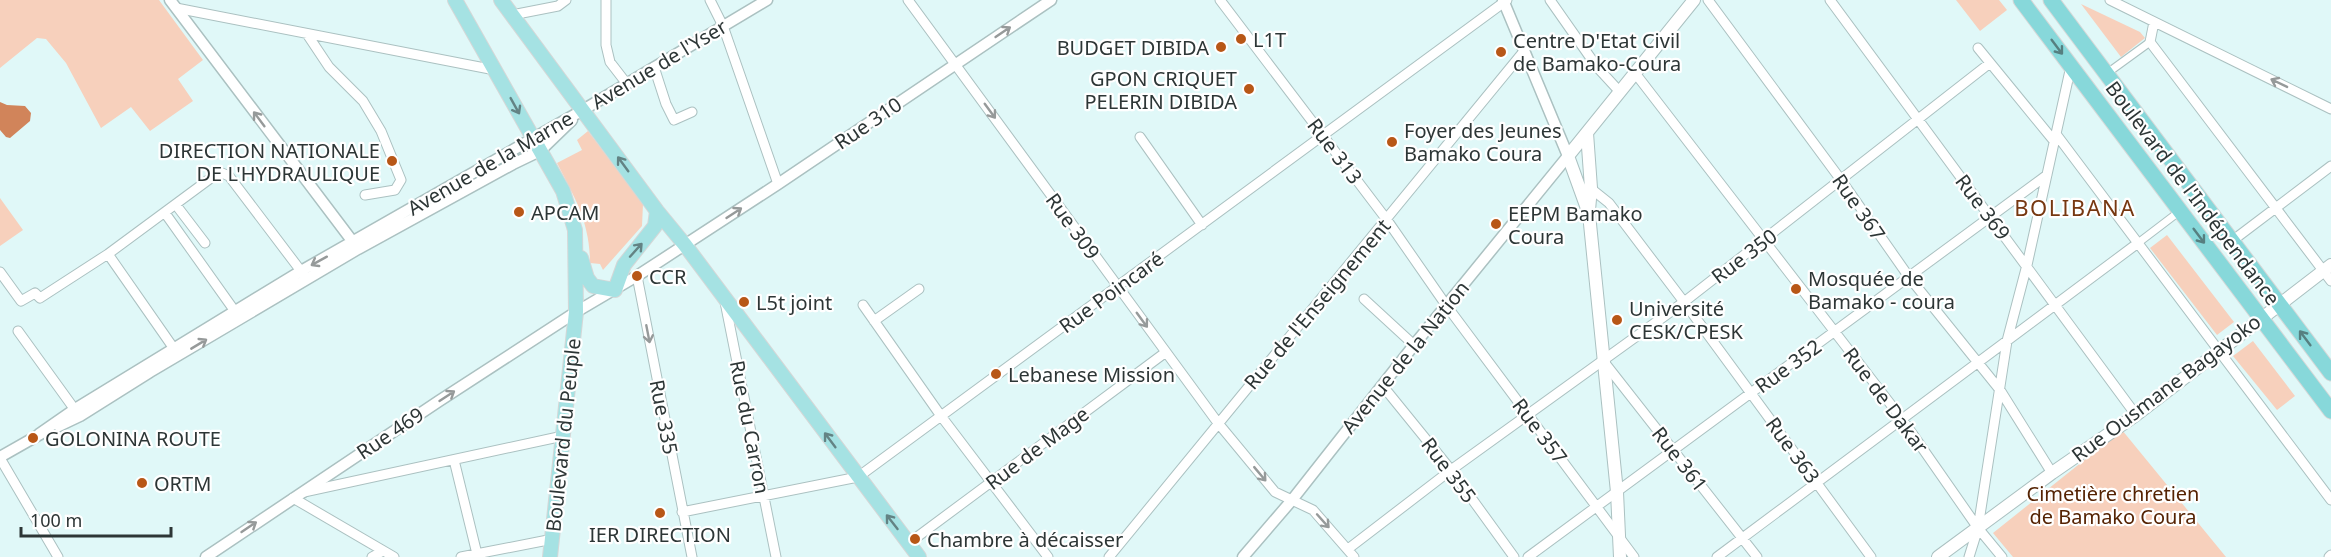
<svg xmlns="http://www.w3.org/2000/svg" width="2331" height="557" font-family="'Noto Sans',sans-serif">
<rect width="100%" height="100%" fill="#e0f8f8"/>
<path fill="#f7d0bc" d="M 0,0 L 159,0 L 203,60 L 178,79 L 193,101 L 150,131 L 131,107 L 101,128 L 66,63 L 46,39 L 37,38 L 0,68 Z
M 1956,0 L 1999,0 L 2007,10 L 1980,31 Z
M 2081,4 L 2140,32 L 2145,38 L 2121,57 Z
M 588,131 L 643,204 L 642,226 L 603,270 L 600,264 L 590,263 C 590,223 575,198 557,163 L 582,150 L 577,140 Z
M 0,198 L 23,230 L 0,246 Z
M 2167,235 L 2234,322 L 2217,335 L 2150,248 Z
M 2253,341 L 2295,396 L 2277,410 L 2233,356 Z
M 2122,430 L 2226,557 L 2013,557 L 1993,533 Z"/>
<path fill="#d1845a" d="M 0,102 L 7,105 L 25,106 L 31,113 L 30,121 L 10,138 L 6,137 L 0,130 Z"/>
<g fill="none" stroke-linecap="round" stroke-linejoin="round">
<g stroke="#abc1c1" stroke-width="9">
<path id="pedestrian" d="M 2106,74 L 2150,42
M 2138,243 L 2180,211"/>
</g>
<g stroke="#abc1c1" stroke-width="11">
<path id="minor" d="M 606,0 L 606,45 L 610,62 L 627,84
M 710,0 L 723,26 L 778,184
M 908,0 L 1218,423 L 1275,492 L 1313,510 L 1354,557
M 1220,0 L 1387,220 L 1446,305 L 1634,557
M 1550,0 L 1597,67 L 1620,92
M 1708,0 L 1841,180 L 1909,277 L 2000,390 L 2052,473
M 1830,0 L 2136,415
M 2110,0 L 2331,109
M 176,8 L 495,70
M 512,15 L 558,6 L 566,0
M 2154,22 L 2150,42 L 2331,281
M 307,34 L 329,67 L 363,101 L 381,131 L 401,180 L 395,190 L 365,195
M 1978,48 L 2054,141
M 654,67 L 666,104 L 674,120 L 692,112
M 1635,73 L 1902,419 L 1978,528 L 2002,557
M 2056,134 L 2331,500
M 1140,137 L 1202,225
M 1589,187 L 1609,203 L 1684,302 L 1871,557
M 176,205 L 205,243
M 165,213 L 239,317
M 2232,241 L 2331,166
M 108,254 L 177,353
M 0,272 L 21,301 L 35,293 L 40,298 L 108,254 L 215,175 L 222,173 L 229,176 L 304,275
M 637,276 L 692,557
M 1364,299 L 1414,345
M 725,302 L 776,557
M 863,305 L 941,416 L 1048,557
M 874,321 L 919,289
M 18,331 L 78,414
M 1604,362 L 1757,557
M 1382,385 L 1451,470 L 1514,557
M 0,458 L 58,557
M 454,460 L 477,554
M 304,492 L 563,436
M 293,498 L 394,557
M 682,512 L 858,477 L 1507,0
M 909,543 L 1166,352
M 1348,549 L 1451,470 L 1684,302 L 1990,63
M 372,557 L 383,551
M 461,557 L 553,539
M 1109,557 L 1524,51
M 1528,557 L 2047,175
M 1717,557 L 2138,243
M 1969,557 L 1978,528 L 2007,341 L 2027,265 L 2071,66
M 2329,557 L 2331,555"/>
</g>
<g stroke="#abc1c1" stroke-width="13">
<path id="tertiary" d="M 170,0 L 356,246
M 59,426 L 80,416 L 150,372 L 358,249 L 513,164 L 540,151 L 572,120
M 39,434 L 75,409 L 301,271 L 583,110 L 767,0
M 0,457 L 44,432
M 206,557 L 439,401 L 576,312 L 637,276 L 778,184 L 1051,0
M 1243,557 L 1292,500 L 1414,345 L 1568,156 L 1503,0"/>
</g>
<g stroke="#abc1c1" stroke-width="14">
<path id="secondary" d="M 1587,133 L 1591,188 L 1589,210
M 1620,557 L 1617,492 L 1589,214 L 1568,156 L 1694,0
M 1938,557 L 2052,473 L 2136,415 L 2331,265"/>
</g>
<g stroke="#d5d7d7" stroke-width="16">
<path id="primary" d="M 455,0 L 563,191 L 575,230 L 576,312 L 550,557
M 501,0 L 657,211 L 685,245 L 919,557
M 581,258 L 587,278 L 593,286 L 615,290 L 624,265 L 655,226 L 657,211"/>
</g>
<g stroke="#d5d7d7" stroke-width="17">
<path id="trunk" d="M 2021,0 L 2331,411
M 2051,0 L 2331,373"/>
</g>
<use href="#pedestrian" stroke="#fff" stroke-width="7"/>
<use href="#minor" stroke="#fff" stroke-width="9"/>
<use href="#tertiary" stroke="#fff" stroke-width="10"/>
<use href="#secondary" stroke="#fff" stroke-width="12"/>
<use href="#primary" stroke="#a5e2e3" stroke-width="14"/>
<use href="#trunk" stroke="#87d8da" stroke-width="15"/>
</g>
<defs><path id="oneway-shaft" d="M-6 0H5M1.5-3L5.5 0L1.5 3" fill="none" stroke-width="1.6" stroke-linecap="round" stroke-linejoin="round" transform="scale(1.5)"/></defs>
<g stroke="#969a9a">
<use href="#oneway-shaft" transform="translate(1003 32) rotate(-34)"/>
<use href="#oneway-shaft" transform="translate(2279 83) rotate(-154)"/>
<use href="#oneway-shaft" transform="translate(990 111) rotate(54)"/>
<use href="#oneway-shaft" transform="translate(259 119) rotate(-127)"/>
<use href="#oneway-shaft" transform="translate(734 213) rotate(-33)"/>
<use href="#oneway-shaft" transform="translate(319 261) rotate(151)"/>
<use href="#oneway-shaft" transform="translate(1142 320) rotate(54)"/>
<use href="#oneway-shaft" transform="translate(648 334) rotate(79)"/>
<use href="#oneway-shaft" transform="translate(199 344) rotate(-31)"/>
<use href="#oneway-shaft" transform="translate(447 396) rotate(-33)"/>
<use href="#oneway-shaft" transform="translate(1260 474) rotate(50)"/>
<use href="#oneway-shaft" transform="translate(1323 521) rotate(48)"/>
<use href="#oneway-shaft" transform="translate(249 527) rotate(-34)"/>
</g>
<g stroke="#567f80">
<use href="#oneway-shaft" transform="translate(2057 47) rotate(53)"/>
<use href="#oneway-shaft" transform="translate(2199 236) rotate(53)"/>
<use href="#oneway-shaft" transform="translate(2305 338) rotate(-127)"/>
</g>
<g stroke="#638384">
<use href="#oneway-shaft" transform="translate(515 106) rotate(61)"/>
<use href="#oneway-shaft" transform="translate(623 164) rotate(-126)"/>
<use href="#oneway-shaft" transform="translate(636 250) rotate(-48)"/>
<use href="#oneway-shaft" transform="translate(830 440) rotate(-127)"/>
<use href="#oneway-shaft" transform="translate(892 522) rotate(-128)"/>
</g>
<g fill="#b85717" stroke="#fff" stroke-width="2">
<circle cx="1241" cy="39" r="6"/>
<circle cx="1221" cy="47" r="6"/>
<circle cx="1501" cy="52" r="6"/>
<circle cx="1249" cy="89" r="6"/>
<circle cx="1392" cy="142" r="6"/>
<circle cx="392" cy="161" r="6"/>
<circle cx="519" cy="212" r="6"/>
<circle cx="1496" cy="224" r="6"/>
<circle cx="637" cy="276" r="6"/>
<circle cx="1796" cy="289" r="6"/>
<circle cx="744" cy="302" r="6"/>
<circle cx="1617" cy="320" r="6"/>
<circle cx="996" cy="374" r="6"/>
<circle cx="33" cy="438" r="6"/>
<circle cx="142" cy="483" r="6"/>
<circle cx="660" cy="513" r="6"/>
<circle cx="915" cy="539" r="6"/>
</g>
<g text-anchor="middle" dominant-baseline="central" stroke-width="4.5" stroke-linejoin="round" paint-order="stroke">
<g font-size="20" fill="#2d3636" stroke="#fff" text-anchor="start">
<text x="1253" y="39">L1T</text>
<text x="1513" y="40">Centre D'Etat Civil<tspan x="1513" dy="23">de Bamako-Coura</tspan></text>
<text x="1209" y="47" text-anchor="end">BUDGET DIBIDA</text>
<text x="1237" y="78" text-anchor="end">GPON CRIQUET<tspan x="1237" dy="23">PELERIN DIBIDA</tspan></text>
<text x="1404" y="130">Foyer des Jeunes<tspan x="1404" dy="23">Bamako Coura</tspan></text>
<text x="380" y="150" text-anchor="end">DIRECTION NATIONALE<tspan x="380" dy="23">DE L'HYDRAULIQUE</tspan></text>
<text x="531" y="212">APCAM</text>
<text x="1508" y="213">EEPM Bamako<tspan x="1508" dy="23">Coura</tspan></text>
<text x="649" y="276">CCR</text>
<text x="1808" y="278">Mosquée de<tspan x="1808" dy="23">Bamako - coura</tspan></text>
<text x="756" y="302">L5t joint</text>
<text x="1629" y="308">Université<tspan x="1629" dy="23">CESK/CPESK</tspan></text>
<text x="1008" y="374">Lebanese Mission</text>
<text x="45" y="438">GOLONINA ROUTE</text>
<text x="154" y="483">ORTM</text>
<text x="660" y="534" text-anchor="middle">IER DIRECTION</text>
<text x="927" y="539">Chambre à décaisser</text>
</g>
<g font-size="20" fill="#2d3636" stroke="#fff">
<text transform="translate(659 64) rotate(-31)">Avenue de l'Yser</text>
<text transform="translate(868 123) rotate(-34)">Rue 310</text>
<text transform="translate(1335 151) rotate(53)">Rue 313</text>
<text transform="translate(490 163) rotate(-30)">Avenue de la Marne</text>
<text transform="translate(2193 193) rotate(53)">Boulevard de l'Indépendance</text>
<text transform="translate(1859 207) rotate(55)">Rue 367</text>
<text transform="translate(1983 207) rotate(53)">Rue 369</text>
<text transform="translate(1073 226) rotate(54)">Rue 309</text>
<text transform="translate(1744 256) rotate(-37)">Rue 350</text>
<text transform="translate(1111 292) rotate(-36)">Rue Poincaré</text>
<text transform="translate(1317 304) rotate(-50)">Rue de l'Enseignement</text>
<text transform="translate(1405 357) rotate(-51)">Avenue de la Nation</text>
<text transform="translate(1788 366) rotate(-36)">Rue 352</text>
<text transform="translate(2166 388) rotate(-37)">Rue Ousmane Bagayoko</text>
<text transform="translate(1886 400) rotate(53)">Rue de Dakar</text>
<text transform="translate(664 417) rotate(79)">Rue 335</text>
<text transform="translate(750 427) rotate(79)">Rue du Carron</text>
<text transform="translate(1540 431) rotate(53)">Rue 357</text>
<text transform="translate(390 433) rotate(-34)">Rue 469</text>
<text transform="translate(563 435) rotate(-84)">Boulevard du Peuple</text>
<text transform="translate(1037 448) rotate(-37)">Rue de Mage</text>
<text transform="translate(1793 450) rotate(54)">Rue 363</text>
<text transform="translate(1680 459) rotate(52)">Rue 361</text>
<text transform="translate(1449 470) rotate(53)">Rue 355</text>
</g>
<g font-size="20" fill="#552303" stroke="#fff">
<text x="2113" y="493">Cimetière chretien<tspan x="2113" dy="23">de Bamako Coura</tspan></text>
</g>
<g font-size="22" letter-spacing="1.5" fill="#763811" stroke="#fff">
<text x="2075" y="207">BOLIBANA</text>
</g>
</g>
<path d="M21 527v9h150v-9" fill="none" stroke="#2d3636" stroke-width="3"/>
<text x="30" y="527" font-size="18" fill="#2d3636" stroke="#ffffff" stroke-width="4.5" paint-order="stroke">100 m</text>
</svg>
